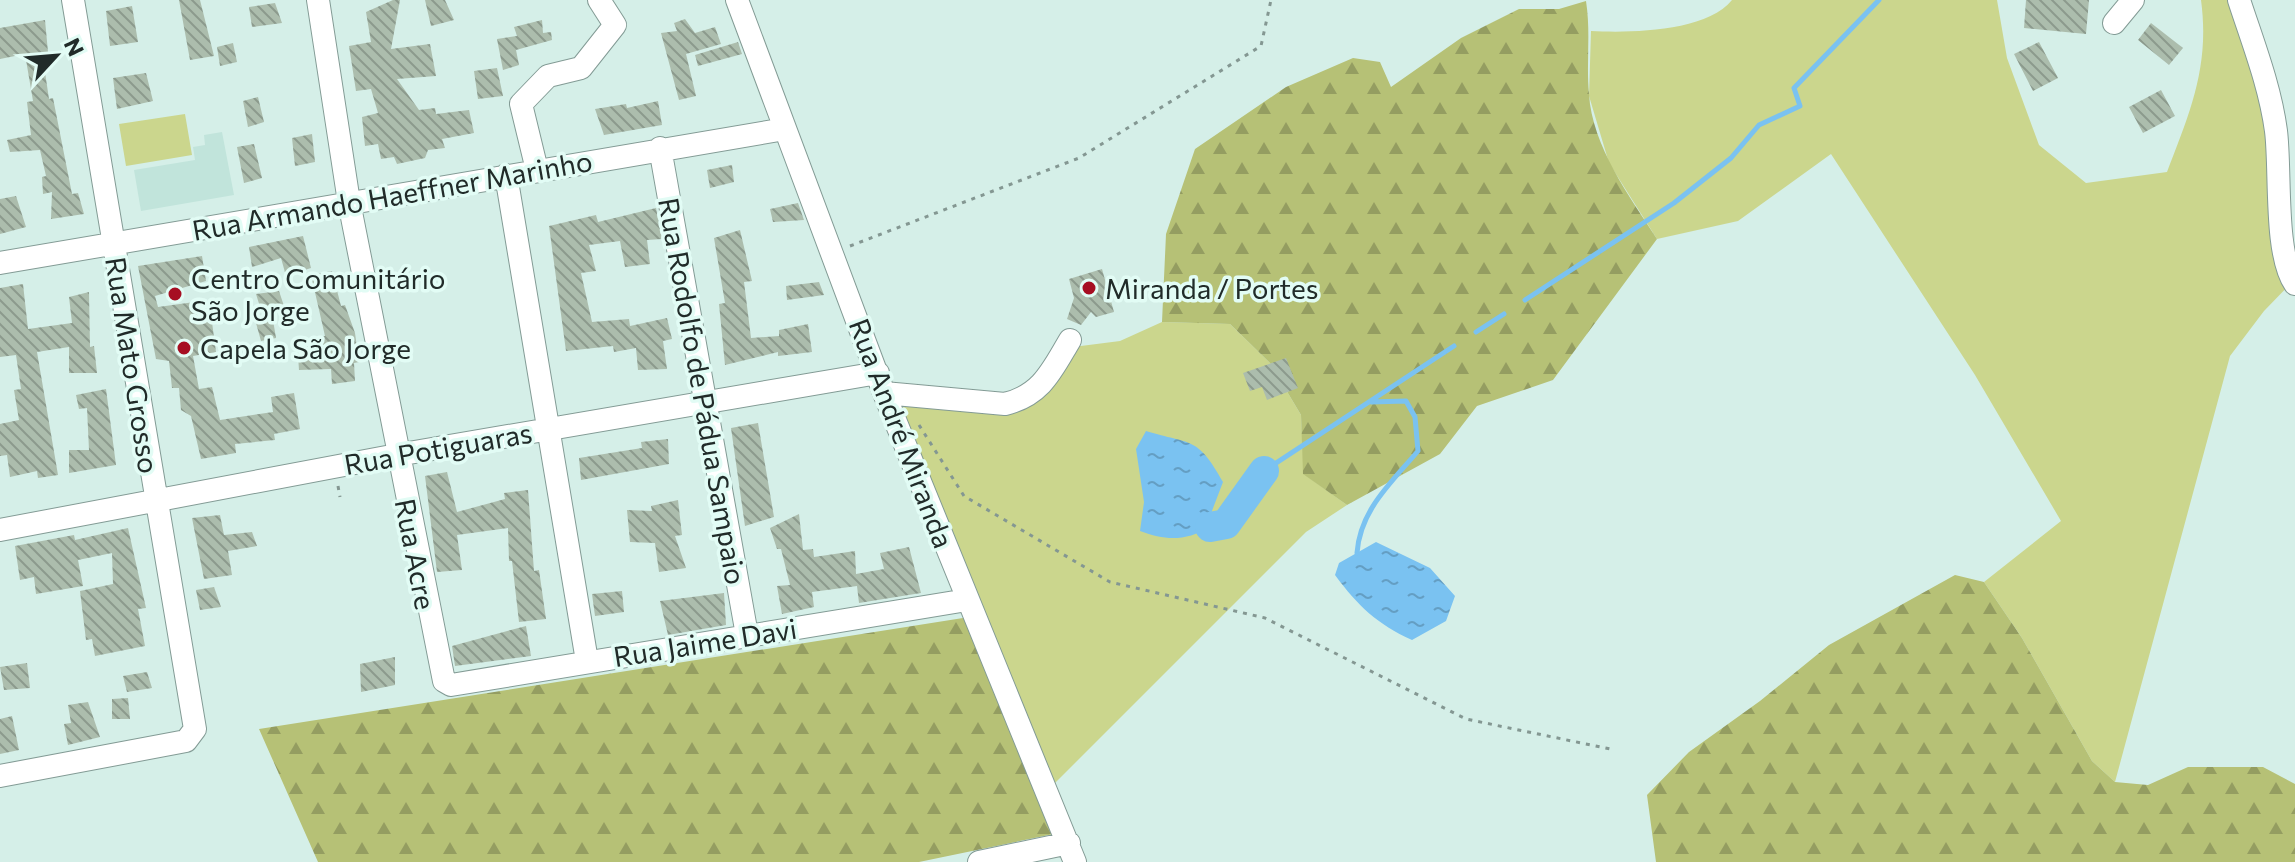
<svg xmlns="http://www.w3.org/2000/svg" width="2295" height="862" font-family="Commissioner,sans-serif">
<defs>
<pattern id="forest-firs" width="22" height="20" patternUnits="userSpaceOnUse" patternTransform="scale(2)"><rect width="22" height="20" fill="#b6c176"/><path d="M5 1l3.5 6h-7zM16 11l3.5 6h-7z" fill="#949d61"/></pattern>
<pattern id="water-ripples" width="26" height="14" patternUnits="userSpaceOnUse" patternTransform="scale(2)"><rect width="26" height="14" fill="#7ac2f1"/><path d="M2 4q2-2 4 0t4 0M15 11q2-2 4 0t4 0" fill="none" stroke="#649ec3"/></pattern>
<pattern id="building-back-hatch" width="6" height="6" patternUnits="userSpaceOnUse" patternTransform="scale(2)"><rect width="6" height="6" fill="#acbdad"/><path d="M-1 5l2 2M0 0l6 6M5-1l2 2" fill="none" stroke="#8c9a8d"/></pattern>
</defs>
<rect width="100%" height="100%" fill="#d5efe8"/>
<path fill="#c1e4db" d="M 222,132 L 234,195 L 141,211 L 134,170 L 195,160 L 193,147 L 205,145 L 204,135 Z"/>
<path fill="#cbd68d" d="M 1732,0 L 1997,0 L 2007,58 L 2039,145 L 2086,183 L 2167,172 C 2190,112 2210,66 2201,0 L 2244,0 L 2295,251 L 2295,279 L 2264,311 L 2230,356 L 2115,782 L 2092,761 L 2022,638 L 1984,582 L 2061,521 L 1975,375 L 1831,154 L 1738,221 L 1657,239 L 1609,163 L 1589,96 L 1591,31 C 1630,33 1706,32 1732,0 Z
M 185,114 L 192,155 L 126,166 L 119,124 Z
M 1162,322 L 1230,324 L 1270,363 L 1301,415 L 1304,474 L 1347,505 L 1306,532 L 1054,784 L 893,398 L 991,412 L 1045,396 L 1073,347 L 1120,341 Z"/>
<path fill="url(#forest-firs)" d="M 1586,1 C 1591,33 1586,62 1589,94 C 1592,146 1630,197 1657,239 L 1553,380 L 1477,406 L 1440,454 L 1347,505 L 1303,474 L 1301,415 L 1270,363 L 1230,324 L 1162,322 L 1166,234 L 1195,149 L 1286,87 L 1353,58 L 1380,62 L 1391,87 L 1461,38 L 1519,9 L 1559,9 Z
M 1955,575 L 1984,582 L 2022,638 L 2092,761 L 2115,782 L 2148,785 L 2188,767 L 2263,767 L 2295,784 L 2295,862 L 1656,862 L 1647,795 L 1689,752 L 1760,701 L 1829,645 Z
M 982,615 L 1073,830 L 919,862 L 318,862 L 259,729 Z"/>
<path fill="url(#water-ripples)" d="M 1146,431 C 1191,445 1197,435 1223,482 L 1207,524 L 1210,527 C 1186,541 1166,541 1140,531 L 1144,502 L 1136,449 Z
M 1376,542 L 1430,568 L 1455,596 L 1446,621 L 1412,640 C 1377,624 1358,606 1335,575 L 1339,563 Z"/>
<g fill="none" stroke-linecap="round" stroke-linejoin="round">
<path stroke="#7ac2f1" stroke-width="5" d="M 1525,300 L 1674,203 L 1731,158 L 1759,125 L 1800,106 L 1794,88 L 1879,0
M 1476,332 L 1504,314
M 1264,471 L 1454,346
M 1357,553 C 1360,510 1391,483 1418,451 L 1415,417 L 1406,401 L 1371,402"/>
<path stroke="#7ac2f1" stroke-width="30" d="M 1210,527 L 1226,524 L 1264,471"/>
</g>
<path fill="url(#building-back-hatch)" d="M 179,0 L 200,0 L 214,56 L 190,60 Z
M 393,0 L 400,0 L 391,49 L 430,44 L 436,76 L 397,79 L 419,110 L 435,108 L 436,114 L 469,110 L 474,133 L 442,139 L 445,148 L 428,150 L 425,158 L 397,164 L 394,157 L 381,159 L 378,144 L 365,146 L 362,117 L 378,113 L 371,89 L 356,91 L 349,46 L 371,42 L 366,12 Z
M 425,0 L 445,0 L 454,20 L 431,26 Z
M 2026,0 L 2089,0 L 2086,34 L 2024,28 Z
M 275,3 L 282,23 L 252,27 L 249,7 Z
M 132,6 L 138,42 L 110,46 L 106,11 Z
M 685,19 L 695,33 L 715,27 L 721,44 L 686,54 L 696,96 L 679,100 L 661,33 L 677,31 L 674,23 Z
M 45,20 L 48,52 L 42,52 L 49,99 L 53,98 L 72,194 L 78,193 L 84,214 L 51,219 L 52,192 L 43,194 L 42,177 L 46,176 L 40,150 L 10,152 L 7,140 L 31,135 L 27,102 L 33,101 L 25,54 L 0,59 L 0,28 Z
M 542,20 L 543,33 L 551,32 L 552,40 L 516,50 L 519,65 L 503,70 L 497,39 L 517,36 L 514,27 Z
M 2151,23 L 2183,48 L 2169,65 L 2138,40 Z
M 738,42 L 742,54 L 698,66 L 695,55 Z
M 2039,42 L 2058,78 L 2033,91 L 2014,54 Z
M 233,43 L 237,62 L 220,66 L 217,47 Z
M 497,68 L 503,96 L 478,99 L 474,71 Z
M 146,73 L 153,101 L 117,109 L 113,78 Z
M 2161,90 L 2175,116 L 2143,133 L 2129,107 Z
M 258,97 L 264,122 L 248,127 L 243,101 Z
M 658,101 L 662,125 L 604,135 L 595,109 L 626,104 L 627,108 Z
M 312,134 L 315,162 L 295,166 L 292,138 Z
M 254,144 L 262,178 L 244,183 L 237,147 Z
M 732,165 L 734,182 L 710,188 L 707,170 Z
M 16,196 L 26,227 L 0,234 L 0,199 Z
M 798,203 L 804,220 L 773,222 L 770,209 Z
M 656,208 L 662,239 L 647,240 L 650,264 L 625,267 L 620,241 L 589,245 L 596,271 L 581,273 L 592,322 L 629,319 L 630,326 L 667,318 L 672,339 L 663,341 L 667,369 L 638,370 L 636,348 L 614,352 L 613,346 L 566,351 L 549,226 L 596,215 L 598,222 Z
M 740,230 L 752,281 L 744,282 L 751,338 L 779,336 L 779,330 L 808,324 L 812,352 L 778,356 L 778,352 L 725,365 L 719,304 L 725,303 L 714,238 Z
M 303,236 L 311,268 L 286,276 L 281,258 L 252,267 L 249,247 Z
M 202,256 L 206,281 L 155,296 L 158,307 L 209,300 L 216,352 L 193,356 L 199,389 L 212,387 L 220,420 L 273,412 L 271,397 L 294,393 L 300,429 L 274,434 L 275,440 L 235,444 L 236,453 L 201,459 L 191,416 L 181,410 L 179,388 L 172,388 L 169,361 L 156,359 L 138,266 Z
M 1102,269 L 1114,312 L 1096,317 L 1091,312 L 1081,325 L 1067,319 L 1074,298 L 1069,279 Z
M 332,271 L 341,306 L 345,305 L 355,333 L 359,362 L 354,363 L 355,381 L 332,384 L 331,369 L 299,370 L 297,341 L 325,336 L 311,275 Z
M 819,282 L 824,295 L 787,300 L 786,286 Z
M 23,284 L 28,329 L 72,323 L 69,297 L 89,292 L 90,347 L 94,346 L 97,373 L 69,373 L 69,347 L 37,352 L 58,475 L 38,478 L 37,471 L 10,477 L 7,455 L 0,456 L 0,424 L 19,420 L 14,390 L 21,389 L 16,355 L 0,357 L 0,288 Z
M 279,291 L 284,306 L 261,310 L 256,294 Z
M 273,320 L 276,338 L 261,341 L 256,323 Z
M 1286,358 L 1298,388 L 1267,400 L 1262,387 L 1250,391 L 1243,373 Z
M 106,389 L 116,465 L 69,473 L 69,450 L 89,450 L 87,408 L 79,409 L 76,395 Z
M 758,423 L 774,517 L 745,526 L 731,428 Z
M 668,439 L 669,464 L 581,480 L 579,458 L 642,448 L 641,442 Z
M 447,472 L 457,512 L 505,499 L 504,493 L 528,490 L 534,571 L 539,570 L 546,619 L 519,622 L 512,561 L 509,561 L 508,528 L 457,535 L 462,570 L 437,572 L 425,476 Z
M 678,500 L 682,535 L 675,536 L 686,568 L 659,572 L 655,543 L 630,542 L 627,510 L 652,511 L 651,506 Z
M 799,514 L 803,550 L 813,549 L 814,557 L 855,551 L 856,574 L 884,569 L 880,553 L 909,547 L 921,593 L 859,603 L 857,586 L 812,592 L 814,607 L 782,614 L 777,586 L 790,585 L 781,549 L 777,549 L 770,528 Z
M 220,515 L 224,535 L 252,532 L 257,546 L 228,551 L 232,575 L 204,579 L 192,518 Z
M 128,528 L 146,608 L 138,609 L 145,646 L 95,656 L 92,639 L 86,640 L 80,591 L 113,584 L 112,553 L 78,560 L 83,586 L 36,594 L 34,577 L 20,580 L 15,546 L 74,535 L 75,540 Z
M 214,587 L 221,607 L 200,610 L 196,590 Z
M 622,591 L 624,612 L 595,616 L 592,594 Z
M 724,593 L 726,625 L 668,635 L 660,601 Z
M 526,626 L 531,656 L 455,666 L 452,646 Z
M 395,657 L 395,685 L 361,692 L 360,664 Z
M 27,663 L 30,688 L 4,690 L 0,667 Z
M 147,672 L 152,688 L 127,692 L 123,676 Z
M 128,698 L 130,719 L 112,719 L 112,699 Z
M 88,702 L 100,737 L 68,745 L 64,724 L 71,723 L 68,705 Z
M 12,716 L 19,750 L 0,754 L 0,719 Z"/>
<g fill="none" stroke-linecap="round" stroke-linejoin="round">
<g stroke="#839b95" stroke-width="24">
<path id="minor" d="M 318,0 L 349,202 L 444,681 L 451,685 L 967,600
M 737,0 L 884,393 L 1075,862
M 2239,0 C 2253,43 2270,86 2276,131 C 2281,170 2274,254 2295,284
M 2114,23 L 2133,0
M 660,148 L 747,635
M 537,170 L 521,104 L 548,76 L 581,68 L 615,25 L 599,0
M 506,175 L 587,661
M 0,263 L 785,129
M 884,393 L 1005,404 C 1042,395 1052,370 1070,340
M 0,530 L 397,455 L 878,373
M 0,776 L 186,741 L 195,729 L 73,0
M 979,862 L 1069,843"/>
</g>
<path stroke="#849792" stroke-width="3" stroke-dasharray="4 6" stroke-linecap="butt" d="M 850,246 L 1079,158 L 1261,46 L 1271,0
M 919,425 L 964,496 L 1110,582 L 1265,618 L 1466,719 L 1615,750
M 338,486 L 340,497"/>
<use href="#minor" stroke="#fff" stroke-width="22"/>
</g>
<g fill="#a60e22" stroke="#e2fcf5" stroke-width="3">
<circle cx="1089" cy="288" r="8"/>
<circle cx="175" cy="294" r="8"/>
<circle cx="184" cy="348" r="8"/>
</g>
<g text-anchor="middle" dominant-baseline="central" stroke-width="7" stroke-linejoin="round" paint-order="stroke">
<g font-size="28" fill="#212b29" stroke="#e2fcf5">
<text transform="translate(392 195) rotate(-10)">Rua Armando Haeffner Marinho</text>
<text transform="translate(133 365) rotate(81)">Rua Mato Grosso</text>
<text transform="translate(703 391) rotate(80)">Rua Rodolfo de Pádua Sampaio</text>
<text transform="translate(902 433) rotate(69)">Rua André Miranda</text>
<text transform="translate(438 448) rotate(-10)">Rua Potiguaras</text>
<text transform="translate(416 554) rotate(79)">Rua Acre</text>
<text transform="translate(705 642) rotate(-9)">Rua Jaime Davi</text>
</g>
<g font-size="28" fill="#212b29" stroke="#e2fcf5" text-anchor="start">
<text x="191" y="278">Centro Comunitário<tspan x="191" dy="32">São Jorge</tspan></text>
<text x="1105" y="288">Miranda / Portes</text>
<text x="200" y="348">Capela São Jorge</text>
</g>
</g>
<g transform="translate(56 56) rotate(64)" stroke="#e2fcf5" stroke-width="6" paint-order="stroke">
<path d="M0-6L14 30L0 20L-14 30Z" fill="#212b29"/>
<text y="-12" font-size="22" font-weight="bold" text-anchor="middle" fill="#212b29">N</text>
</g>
</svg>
